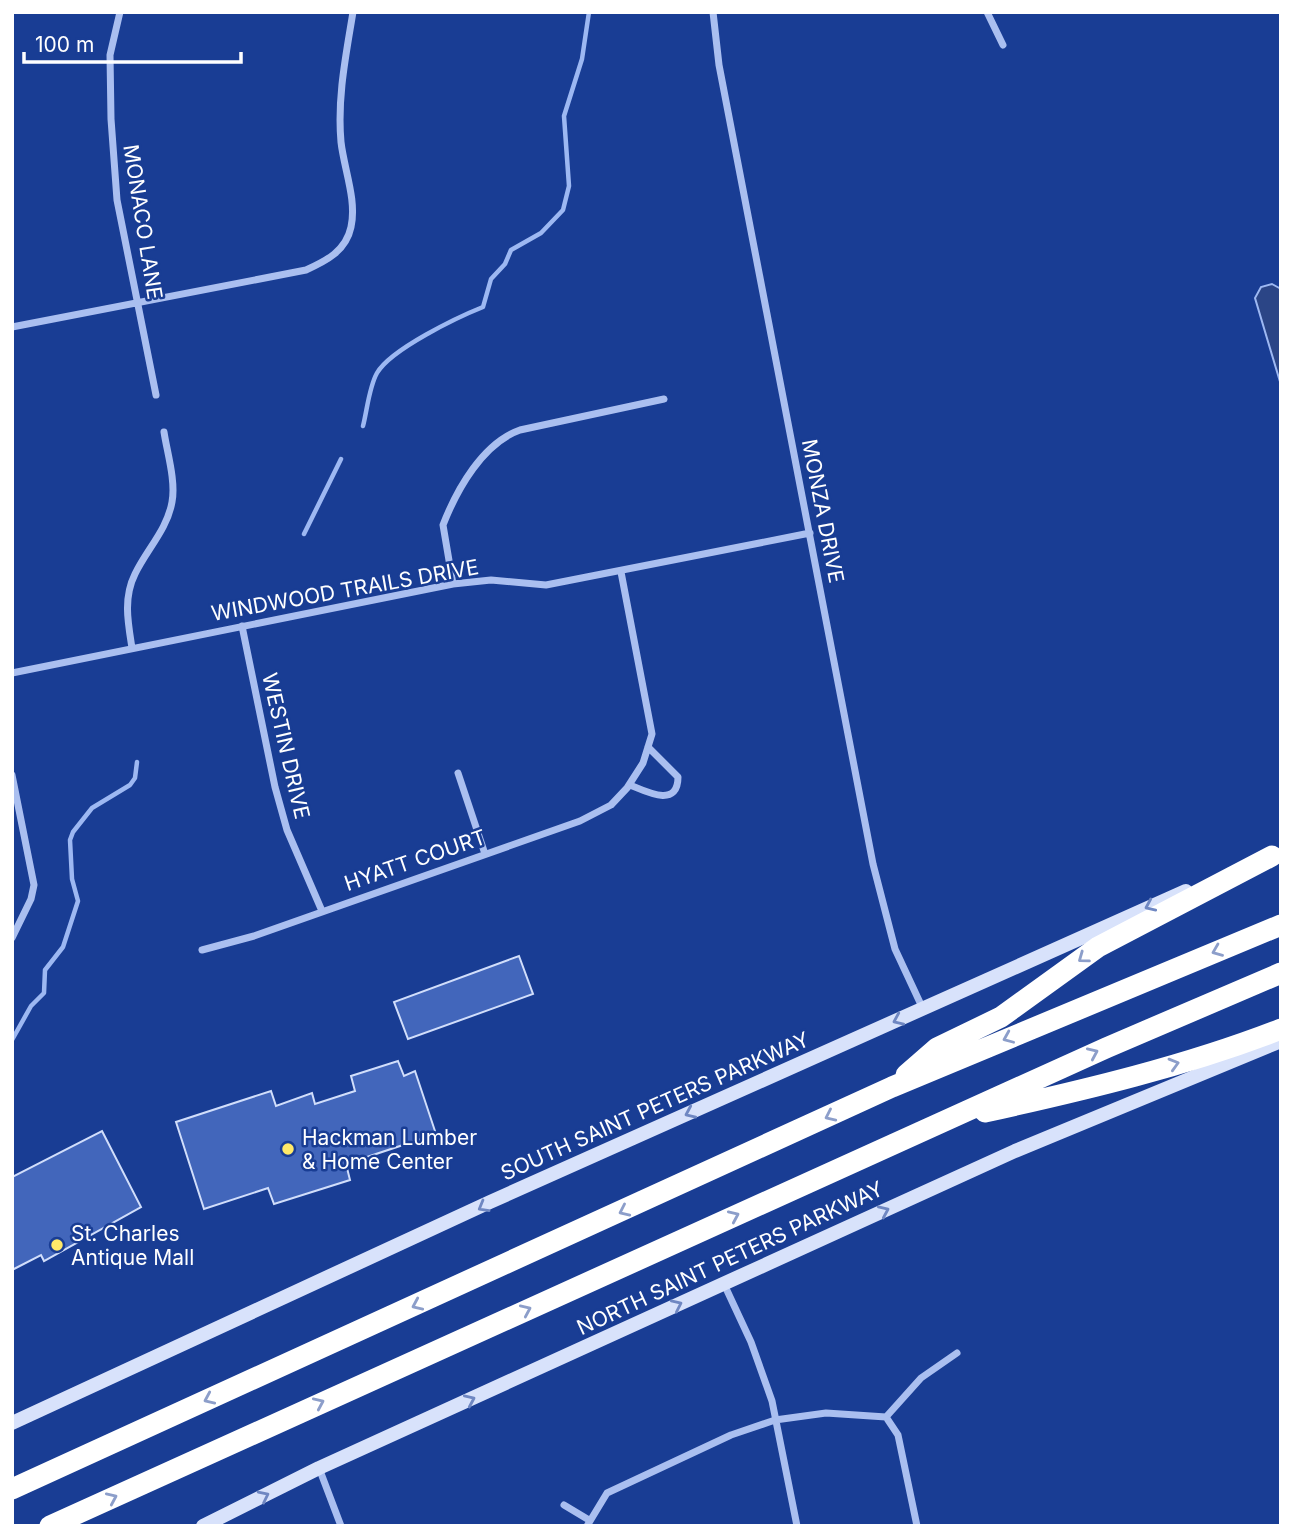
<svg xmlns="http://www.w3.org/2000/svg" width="1293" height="1538" font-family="Inter,sans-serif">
<rect width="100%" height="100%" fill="#193d94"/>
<path fill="#2b4586" stroke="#9db8f2" stroke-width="2" d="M 1272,284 L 1281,289 L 1281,385 L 1255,298 L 1261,287 Z"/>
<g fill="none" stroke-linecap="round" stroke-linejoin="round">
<path stroke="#9db8f2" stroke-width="4.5" d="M 363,426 C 367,411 369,387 377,373 C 391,349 458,317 483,307 L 491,279 L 505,264 L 511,250 L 541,233 L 563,210 L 569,186 L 564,116 L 582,59 L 589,12
M 304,534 L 341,459
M 12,1040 L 31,1006 L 44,993 L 45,970 L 63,947 L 78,901 L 72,879 L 70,840 L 73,832 L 92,808 L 130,785 L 135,778 L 137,762"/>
</g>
<path fill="#4266bb" stroke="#d1defb" stroke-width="2" d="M 519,956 L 533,994 L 408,1039 L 394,1002 Z
M 398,1061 L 404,1076 L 415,1071 L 436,1134 L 346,1164 L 350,1180 L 274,1204 L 268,1188 L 204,1209 L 176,1122 L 271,1091 L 276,1106 L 312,1093 L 315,1104 L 355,1091 L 351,1076 Z
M 102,1131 L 141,1207 L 44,1261 L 41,1255 L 12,1270 L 12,1177 Z"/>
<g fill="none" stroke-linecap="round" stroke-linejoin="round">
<path stroke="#aabff0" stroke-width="7" d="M 120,12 L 110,55 L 111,119 L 117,200 L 156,395
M 713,12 L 719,65 L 873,864 L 895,949 L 923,1009
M 987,12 L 1003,45
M 12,327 L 306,270 C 326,261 346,251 351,227 C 357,200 344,169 341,142 C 337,98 346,55 353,12
M 453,584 L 443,525 C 457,489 483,443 520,430 L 664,399
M 242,626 L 275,787 L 287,830 L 322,911
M 132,648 C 128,623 123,598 135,574 C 147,549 167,530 172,502 C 176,481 167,452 164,432
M 12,673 L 453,584 L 491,580 L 546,585 L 810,533
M 458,773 L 485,854
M 12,775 L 34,885 L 31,899 L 12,938
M 630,785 C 647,792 678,808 678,777 L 648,747
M 202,950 L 254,936 L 580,821 L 611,805 L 627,788 L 643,763 L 652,734 L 621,572
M 724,1284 L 751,1342 L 772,1401 L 797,1526
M 886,1417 L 921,1378 L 957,1353
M 319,1468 L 341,1526
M 564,1505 L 589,1520
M 587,1526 L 607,1493 L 731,1435 L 775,1420 L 826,1413 L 886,1417 L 898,1435 L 917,1526"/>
<path stroke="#d8e2fb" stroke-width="14" d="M 12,1423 L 490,1202 L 1186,891
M 203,1526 L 319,1468 L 1015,1151 L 1281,1041"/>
<path stroke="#fff" stroke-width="21" d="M 906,1075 L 937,1048 L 1001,1017 L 1098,947 L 1272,856
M 985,1112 C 1085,1090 1186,1066 1281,1029
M 12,1489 L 892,1087 L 1281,925
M 50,1526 L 1106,1048 L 1281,973"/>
</g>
<defs><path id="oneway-chevron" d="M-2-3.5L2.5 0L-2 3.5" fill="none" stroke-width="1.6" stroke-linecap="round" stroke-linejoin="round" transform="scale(1.75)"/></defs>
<g stroke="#6f87c2">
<use href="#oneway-chevron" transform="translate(1150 906) rotate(156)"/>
<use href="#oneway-chevron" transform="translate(898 1020) rotate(156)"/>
<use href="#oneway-chevron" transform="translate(690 1113) rotate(156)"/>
<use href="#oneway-chevron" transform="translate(483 1207) rotate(150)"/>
<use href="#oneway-chevron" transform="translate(884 1211) rotate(-24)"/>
<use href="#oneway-chevron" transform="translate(677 1305) rotate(-25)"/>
<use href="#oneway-chevron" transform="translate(470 1400) rotate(-24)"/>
<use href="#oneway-chevron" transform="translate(264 1496) rotate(-26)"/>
</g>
<g stroke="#8c9eca">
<use href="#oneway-chevron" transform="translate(1217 951) rotate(158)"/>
<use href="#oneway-chevron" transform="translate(1083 958) rotate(144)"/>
<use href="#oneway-chevron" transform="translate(1008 1038) rotate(157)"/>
<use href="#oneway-chevron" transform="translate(1093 1053) rotate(-24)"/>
<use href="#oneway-chevron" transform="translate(1174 1064) rotate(-16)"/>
<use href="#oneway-chevron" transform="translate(830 1116) rotate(155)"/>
<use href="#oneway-chevron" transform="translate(624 1211) rotate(155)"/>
<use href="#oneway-chevron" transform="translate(734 1216) rotate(-24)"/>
<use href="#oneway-chevron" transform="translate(417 1305) rotate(156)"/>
<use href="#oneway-chevron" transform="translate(526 1310) rotate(-24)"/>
<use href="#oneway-chevron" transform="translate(209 1399) rotate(156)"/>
<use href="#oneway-chevron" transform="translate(319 1403) rotate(-24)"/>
<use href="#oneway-chevron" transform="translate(112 1498) rotate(-24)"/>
</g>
<g fill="#ffe969" stroke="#193d94" stroke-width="2.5">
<circle cx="288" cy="1149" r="7"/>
<circle cx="57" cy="1245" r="7"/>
</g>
<g text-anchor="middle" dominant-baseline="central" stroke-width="5" stroke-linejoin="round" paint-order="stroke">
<g font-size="21" fill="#fff" stroke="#193d94">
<text transform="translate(143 222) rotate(81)">MONACO LANE</text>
<text transform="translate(823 511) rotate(79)">MONZA DRIVE</text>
<text transform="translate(345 590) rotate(-10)">WINDWOOD TRAILS DRIVE</text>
<text transform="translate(286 746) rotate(77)">WESTIN DRIVE</text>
<text transform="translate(415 860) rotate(-19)">HYATT COURT</text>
<text transform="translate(655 1106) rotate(-24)">SOUTH SAINT PETERS PARKWAY</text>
<text transform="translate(730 1258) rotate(-25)">NORTH SAINT PETERS PARKWAY</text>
</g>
<g font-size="21" fill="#fff" stroke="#193d94" text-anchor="start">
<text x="302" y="1137">Hackman Lumber<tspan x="302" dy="24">&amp; Home Center</tspan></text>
<text x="71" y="1233">St. Charles<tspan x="71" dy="24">Antique Mall</tspan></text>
</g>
</g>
<rect width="1293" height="1538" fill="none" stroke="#ffffff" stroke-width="28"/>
<path d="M24 52v10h217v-10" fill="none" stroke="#ffffff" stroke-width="3.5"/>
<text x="35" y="52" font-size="21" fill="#ffffff" stroke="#193d94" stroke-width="5" paint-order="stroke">100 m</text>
</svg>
